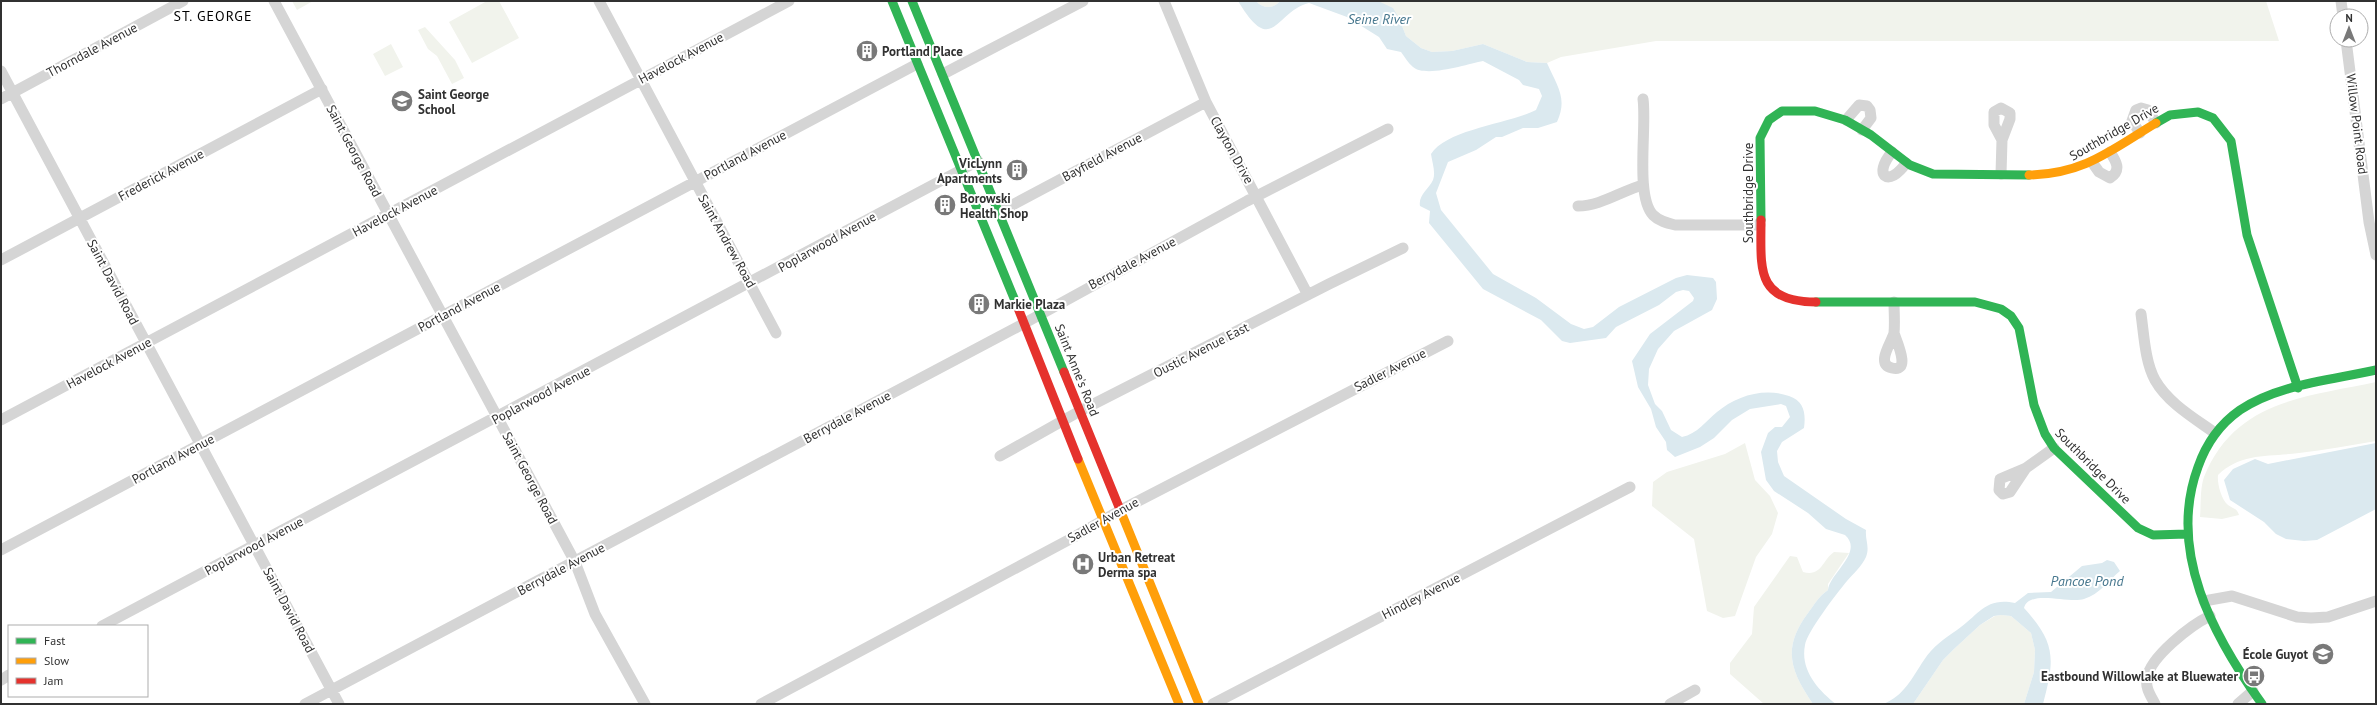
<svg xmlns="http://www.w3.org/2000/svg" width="2377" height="705" font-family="'PT Sans',sans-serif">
<rect width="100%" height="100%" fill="#fff"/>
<path fill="#f1f3ec" d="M 292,1 L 313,1 L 297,10 Z
M 487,1 L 499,1 L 519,38 L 472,63 L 449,22 Z
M 1256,1 L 1280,1 C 1274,9 1263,9 1256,1 Z
M 1378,1 L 2266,1 L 2279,41 L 1656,41 L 1561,57 L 1547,63 L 1527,62 L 1483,44 L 1452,51 L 1432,52 L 1421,48 L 1406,36 L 1399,18 Z
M 425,27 L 455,60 L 464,78 L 452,84 L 437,56 L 428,49 L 418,30 Z
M 391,44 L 403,67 L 385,76 L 373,54 Z
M 2376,382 L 2376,441 C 2351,445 2325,450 2299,453 C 2270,457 2241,452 2218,475 C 2217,483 2221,499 2228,505 C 2233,509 2237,508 2239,515 L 2222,519 L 2200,517 C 2201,505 2200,488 2204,477 C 2235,400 2306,397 2376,382 Z
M 1745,443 L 1755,480 L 1770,496 L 1778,513 L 1772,534 L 1756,557 L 1735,616 L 1723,618 L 1707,611 L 1694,539 L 1652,506 L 1653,482 L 1667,472 L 1725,454 Z
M 1834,552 L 1849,553 L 1828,584 L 1828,590 C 1819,596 1814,605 1808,613 C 1782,648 1790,670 1813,704 L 1764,704 L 1730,674 L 1730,663 L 1752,634 L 1754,607 L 1790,556 L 1797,557 L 1803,572 C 1822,577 1822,560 1834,552 Z
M 2001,615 L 2011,616 L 2031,633 L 2035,650 L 2034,672 L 2024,704 L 1913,704 L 1943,660 L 1954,649 L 1980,625 L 1995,616 Z"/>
<path fill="#dbe9ef" d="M 1238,1 L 1256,1 C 1263,9 1274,9 1280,1 L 1378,1 L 1393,8 L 1399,18 L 1406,36 L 1421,48 L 1432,52 L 1452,51 L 1483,44 L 1527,62 L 1547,63 C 1557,86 1568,98 1557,122 L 1538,128 L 1523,128 L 1502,137 L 1496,137 L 1476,150 L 1448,162 L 1436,193 L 1441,210 L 1493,274 L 1536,298 L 1571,324 L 1584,329 L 1593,327 L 1619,307 L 1676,278 L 1687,275 L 1713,278 L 1716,282 L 1717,299 L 1712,310 L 1674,331 L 1658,349 L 1649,369 L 1648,385 L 1655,404 L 1662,411 L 1671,430 L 1682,437 C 1697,434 1706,421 1717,412 C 1736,396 1764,387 1789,396 C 1804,401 1806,413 1804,428 L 1782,442 L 1777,451 L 1778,462 L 1784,476 L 1846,519 L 1866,530 C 1865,540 1870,547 1866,557 C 1862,566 1853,574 1847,581 C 1837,593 1807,632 1805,645 C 1800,670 1818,690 1836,704 L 1813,704 C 1790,670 1782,648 1808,613 C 1814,605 1819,596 1828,590 C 1830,573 1864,552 1845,535 L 1826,529 L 1808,513 L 1774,491 L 1766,480 L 1761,452 L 1768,433 L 1775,427 L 1782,427 L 1790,417 L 1786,406 L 1781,404 L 1750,409 L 1732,420 L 1714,438 L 1700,447 L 1675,457 L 1667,450 L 1666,442 L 1656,427 L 1651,409 L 1638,387 L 1632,361 L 1650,334 L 1693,301 L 1694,298 L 1689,291 L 1683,290 L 1676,292 L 1659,305 L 1616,327 L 1606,338 L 1570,343 L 1562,341 L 1541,320 L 1483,289 L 1429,223 L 1430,211 L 1420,206 C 1418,195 1429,189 1433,180 C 1436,172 1432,162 1431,154 C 1447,129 1509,124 1536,110 L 1542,96 L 1539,89 L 1523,85 L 1519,80 L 1483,61 C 1467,64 1426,78 1413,67 C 1408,63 1405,57 1401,52 L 1387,49 L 1379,37 L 1347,17 L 1309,3 C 1275,11 1273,59 1238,1 Z
M 2376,443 L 2376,509 L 2317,540 L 2304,541 L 2286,539 L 2276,534 L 2264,522 L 2230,500 L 2224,480 L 2233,469 L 2255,459 L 2268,464 Z
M 2107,560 L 2114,562 L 2120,571 C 2108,581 2100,594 2084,599 C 2069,604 2029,589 2024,608 C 2056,643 2055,659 2043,704 L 2024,704 L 2034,672 L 2035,650 L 2031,633 L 2011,616 L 2001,615 L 1994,616 L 1980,625 L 1954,649 L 1943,660 L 1913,704 L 1883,704 C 1904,696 1912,678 1924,660 C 1933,646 1944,639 1957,630 C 1979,615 1985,597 2015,603 L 2028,593 L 2051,592 L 2082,566 L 2102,563 Z"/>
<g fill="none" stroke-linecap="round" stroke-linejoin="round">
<path stroke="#d5d5d5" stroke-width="11" d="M 274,1 L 575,562 L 595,614 L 645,704
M 599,1 L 776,333
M 1164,1 L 1206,102 L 1308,295
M 2341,1 L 2343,16
M 2346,40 L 2369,222 L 2376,255
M 1,71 L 339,704
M 943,74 L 1083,1
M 1,99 L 183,1
M 1643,99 C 1647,127 1635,196 1653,215 C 1659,221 1666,223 1675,225 L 1760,225
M 1846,120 L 1859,105 L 1867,106 L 1870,110 L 1871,118 L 1862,130
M 2140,133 L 2132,121 L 2136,110 L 2141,108 L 2148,110 L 2156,123
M 1892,152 C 1872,176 1889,188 1906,163
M 2092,162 L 2099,172 L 2110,178 C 2122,170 2116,161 2110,152
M 2001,174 L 2002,140 L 2010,119 L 2010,113 L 2001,108 L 1994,112 L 1994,125 L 2002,140
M 1578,206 C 1601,206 1621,191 1643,185
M 999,212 L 1206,102
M 1,260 L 322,89
M 2141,314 C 2144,335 2145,362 2155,380 C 2168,403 2194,418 2215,433
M 1894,333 C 1896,340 1912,373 1892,368 C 1875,364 1892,342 1894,333 C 1895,323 1894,312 1894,302
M 1,420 L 789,1
M 1000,456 L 1080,411 L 1329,284 L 1403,248
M 2026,468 L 2010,492 L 2003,494 L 1999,490 L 2000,479 L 2026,468 L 2054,448
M 1,550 L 917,64
M 2204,601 L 2232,596 L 2297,617 L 2311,618 L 2328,617 L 2376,601
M 102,626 L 978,161
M 1,680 L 9,675
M 305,704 L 1023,324 L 1247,201 L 1388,129
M 761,704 L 1074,537 L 1121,510 L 1448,341
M 1213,704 L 1630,487
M 1670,704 L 1695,690
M 2155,704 C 2151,696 2145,688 2147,678 C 2150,657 2191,625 2210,616
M 2238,704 L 2253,691"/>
<path stroke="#30b455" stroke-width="9" d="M 892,1 L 1018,308
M 912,1 L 1064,372
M 2156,123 L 2170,115 L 2198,112 L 2213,118 L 2231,141 L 2247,235 L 2298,388
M 1761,220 L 1760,138 L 1769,120 L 1782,111 L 1815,111 L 1845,120 L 1871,135 L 1910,165 L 1933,174 L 2029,175
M 1816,302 L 1975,302 L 2001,309 L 2011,316 L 2019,328 L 2034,405 L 2045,434 L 2054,448 L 2138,528 L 2153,535 L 2187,534
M 2262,704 C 2213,636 2167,551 2198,467 C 2206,444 2220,424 2240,410 C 2279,384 2332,380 2376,370"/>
<path stroke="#ff9f0a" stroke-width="9" d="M 2029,175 C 2084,174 2111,150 2156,123
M 1078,459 L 1179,704
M 1121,512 L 1199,704"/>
<path stroke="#e5322d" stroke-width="9" d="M 1761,220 C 1761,268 1755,302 1816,302
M 1018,308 L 1078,459
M 1064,372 L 1121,512"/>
</g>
<defs>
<g id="building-disc" transform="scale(1.15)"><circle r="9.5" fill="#797979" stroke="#fff"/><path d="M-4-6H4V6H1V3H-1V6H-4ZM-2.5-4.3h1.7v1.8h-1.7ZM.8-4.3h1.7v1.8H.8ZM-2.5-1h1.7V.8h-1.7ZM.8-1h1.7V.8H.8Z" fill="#fff"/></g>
<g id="school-disc" transform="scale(1.15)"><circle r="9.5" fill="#797979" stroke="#fff"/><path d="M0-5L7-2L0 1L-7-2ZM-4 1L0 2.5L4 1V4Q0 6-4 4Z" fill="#fff"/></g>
<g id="hospital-disc" transform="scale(1.15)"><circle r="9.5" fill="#797979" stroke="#fff"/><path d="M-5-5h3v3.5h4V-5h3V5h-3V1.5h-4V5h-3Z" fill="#fff"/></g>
<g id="bus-disc" transform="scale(1.15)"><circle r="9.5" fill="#797979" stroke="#fff"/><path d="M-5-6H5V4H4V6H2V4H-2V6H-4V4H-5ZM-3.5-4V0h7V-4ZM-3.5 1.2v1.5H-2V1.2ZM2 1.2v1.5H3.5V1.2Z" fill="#fff"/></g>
</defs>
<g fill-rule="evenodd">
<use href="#building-disc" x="867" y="51"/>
<use href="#school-disc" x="402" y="101"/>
<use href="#building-disc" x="1017" y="170"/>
<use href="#building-disc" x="945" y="205"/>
<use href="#building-disc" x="979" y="304"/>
<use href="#hospital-disc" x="1083" y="564"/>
<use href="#school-disc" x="2323" y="654"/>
<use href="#bus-disc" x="2254" y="676"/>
</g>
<g text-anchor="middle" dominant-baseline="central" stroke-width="4" stroke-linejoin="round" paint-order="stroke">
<g font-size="13" fill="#313131" stroke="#fff">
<text transform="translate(92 50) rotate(-28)">Thorndale Avenue</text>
<text transform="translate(681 58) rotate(-28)">Havelock Avenue</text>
<text transform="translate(2357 124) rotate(83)">Willow Point Road</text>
<text transform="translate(2114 132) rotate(-30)">Southbridge Drive</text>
<text transform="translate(1232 150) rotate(61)">Clayton Drive</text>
<text transform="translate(354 151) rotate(62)">Saint George Road</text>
<text transform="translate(745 155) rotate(-28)">Portland Avenue</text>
<text transform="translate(1102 157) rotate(-28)">Bayfield Avenue</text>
<text transform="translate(161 175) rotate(-28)">Frederick Avenue</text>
<text transform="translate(1748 193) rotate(-90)">Southbridge Drive</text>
<text transform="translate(395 211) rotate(-28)">Havelock Avenue</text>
<text transform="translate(727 241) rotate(61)">Saint Andrew Road</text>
<text transform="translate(827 242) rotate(-29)">Poplarwood Avenue</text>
<text transform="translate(1132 263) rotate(-28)">Berrydale Avenue</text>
<text transform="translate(113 282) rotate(62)">Saint David Road</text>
<text transform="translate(459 307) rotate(-28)">Portland Avenue</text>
<text transform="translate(1201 350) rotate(-27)">Oustic Avenue East</text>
<text transform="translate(109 363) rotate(-28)">Havelock Avenue</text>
<text transform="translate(1077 370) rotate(68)">Saint Anne's Road</text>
<text transform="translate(1390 370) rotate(-27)">Sadler Avenue</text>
<text transform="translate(541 395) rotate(-28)">Poplarwood Avenue</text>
<text transform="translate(847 417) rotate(-28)">Berrydale Avenue</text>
<text transform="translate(173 459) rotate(-28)">Portland Avenue</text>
<text transform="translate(2093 466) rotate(45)">Southbridge Drive</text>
<text transform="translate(530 478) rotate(62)">Saint George Road</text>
<text transform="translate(1103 520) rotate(-29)">Sadler Avenue</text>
<text transform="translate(254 546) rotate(-28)">Poplarwood Avenue</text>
<text transform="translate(561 569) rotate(-28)">Berrydale Avenue</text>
<text transform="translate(1421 596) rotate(-27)">Hindley Avenue</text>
<text transform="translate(289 610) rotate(62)">Saint David Road</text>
</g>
<g font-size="13" font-weight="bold" fill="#313131" stroke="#fff" text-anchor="start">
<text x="882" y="51">Portland Place</text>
<text x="418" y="94">Saint George<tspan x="418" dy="15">School</tspan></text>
<text x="1002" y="163" text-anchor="end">VicLynn<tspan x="1002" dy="15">Apartments</tspan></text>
<text x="960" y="198">Borowski<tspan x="960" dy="15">Health Shop</tspan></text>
<text x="994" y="304">Markie Plaza</text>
<text x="1098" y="557">Urban Retreat<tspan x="1098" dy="15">Derma spa</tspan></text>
<text x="2308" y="654" text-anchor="end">École Guyot</text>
<text x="2238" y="676" text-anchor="end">Eastbound Willowlake at Bluewater</text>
</g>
<g font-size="14" letter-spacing="1" fill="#000" stroke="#fff">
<text x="213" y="16">ST. GEORGE</text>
</g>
<g font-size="14" font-style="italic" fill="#45768d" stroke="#fff">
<text x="1379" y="19">Seine River</text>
<text x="2087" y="581">Pancoe Pond</text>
</g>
</g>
<rect width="2377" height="705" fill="none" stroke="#313131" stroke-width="4"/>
<rect x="8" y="625" width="140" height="72" fill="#ffffff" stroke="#adadad"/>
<rect x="16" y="638" width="20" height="6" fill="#30b455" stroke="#adadad"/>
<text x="44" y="645" font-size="12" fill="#313131">Fast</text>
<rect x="16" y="658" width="20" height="6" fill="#ff9f0a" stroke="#adadad"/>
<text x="44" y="665" font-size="12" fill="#313131">Slow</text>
<rect x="16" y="678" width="20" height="6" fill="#e5322d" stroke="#adadad"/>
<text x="44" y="685" font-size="12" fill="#313131">Jam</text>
<g transform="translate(2349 28)"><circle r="19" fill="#ffffff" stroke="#adadad"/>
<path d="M0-3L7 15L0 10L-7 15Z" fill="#797979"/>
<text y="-6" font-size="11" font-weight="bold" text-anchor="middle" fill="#313131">N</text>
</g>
</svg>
